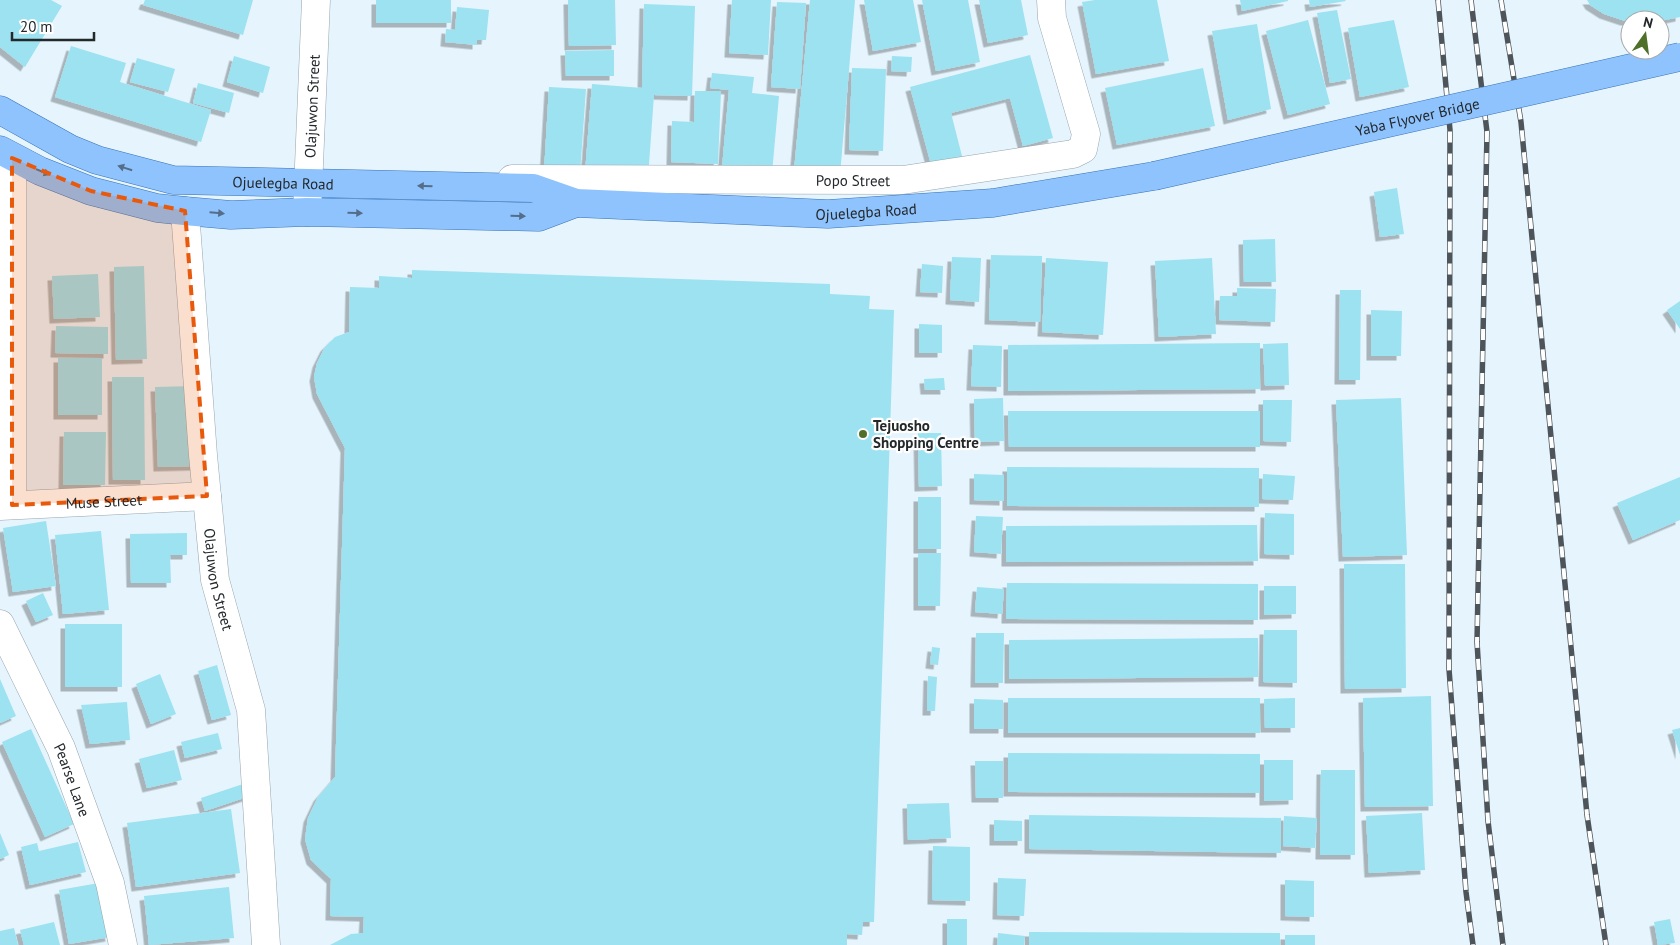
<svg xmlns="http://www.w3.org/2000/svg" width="1680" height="945" font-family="'PT Sans',sans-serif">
<defs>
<filter id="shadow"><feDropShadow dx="-4.5" dy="4.5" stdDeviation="0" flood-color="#0004"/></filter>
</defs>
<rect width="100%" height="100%" fill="#e5f4fd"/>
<path fill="#9ce2f1" filter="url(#shadow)" d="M 0,0 L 51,0 L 62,6 L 25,67 L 0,47 Z
M 145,0 L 253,0 L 243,35 L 143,5 Z
M 376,0 L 451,0 L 451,23 L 376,23 Z
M 568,0 L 615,0 L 616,45 L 569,46 Z
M 732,0 L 771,0 L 768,55 L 729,53 Z
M 810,0 L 855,0 L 840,175 L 794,171 Z
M 864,0 L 913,0 L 921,42 L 873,51 Z
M 922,0 L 968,0 L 980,62 L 936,71 Z
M 979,0 L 1021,0 L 1028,35 L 988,43 Z
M 1095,0 L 1157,0 L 1169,61 L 1096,74 L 1082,2 Z
M 1240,0 L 1288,0 L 1288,1 L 1242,11 Z
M 1309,0 L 1345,0 L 1346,1 L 1310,7 Z
M 1587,0 L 1680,0 L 1680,17 L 1660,21 L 1625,21 L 1604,14 L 1590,5 Z
M 777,2 L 806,3 L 800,89 L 771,87 Z
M 644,4 L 695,6 L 692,96 L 654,95 L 648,178 L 585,173 L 592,84 L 642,88 Z
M 457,7 L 489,10 L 486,40 L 477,40 L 477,45 L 445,42 L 446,29 L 455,30 Z
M 1337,10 L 1351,79 L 1330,83 L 1317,13 Z
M 1308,20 L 1330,104 L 1288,115 L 1266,31 Z
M 1394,20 L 1409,87 L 1360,97 L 1348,28 Z
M 1257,24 L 1271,109 L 1228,120 L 1212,31 Z
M 71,46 L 126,63 L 120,82 L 211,110 L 201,142 L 55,97 Z
M 614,50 L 614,76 L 566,76 L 565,51 Z
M 1030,55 L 1053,138 L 1023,146 L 1010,98 L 951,113 L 963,160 L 932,168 L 910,87 Z
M 234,56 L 270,67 L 263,93 L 227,82 Z
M 892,56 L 912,57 L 911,72 L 891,71 Z
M 137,58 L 175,69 L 168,92 L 130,82 Z
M 852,68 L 886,69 L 883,151 L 849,150 Z
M 1203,68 L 1215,126 L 1117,145 L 1105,88 Z
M 712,73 L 754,77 L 752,93 L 779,96 L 772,173 L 722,168 L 729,90 L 710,88 Z
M 198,83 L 234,93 L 229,113 L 193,103 Z
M 549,87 L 586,89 L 580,174 L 544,172 Z
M 695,91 L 721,91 L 718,164 L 671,162 L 672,121 L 694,122 Z
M 1397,188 L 1404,234 L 1380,237 L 1374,192 Z
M 1275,239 L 1276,282 L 1244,282 L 1243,240 Z
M 991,255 L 1042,256 L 1040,322 L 989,320 Z
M 952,257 L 981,258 L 979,302 L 950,300 Z
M 1046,258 L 1108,262 L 1103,335 L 1042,332 Z
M 1212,258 L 1216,334 L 1159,337 L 1155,261 Z
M 922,264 L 943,266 L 942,293 L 920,292 Z
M 144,266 L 147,359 L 116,360 L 114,267 Z
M 412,270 L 830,284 L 830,294 L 870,296 L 869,309 L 894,310 L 874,922 L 863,922 L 862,935 L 847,934 L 847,945 L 330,945 L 351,934 L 363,933 L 364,917 L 330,916 L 331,879 L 311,860 L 305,839 L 308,818 L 318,797 L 335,777 L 345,448 L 317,394 L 314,377 L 317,363 L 325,347 L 335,337 L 349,332 L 350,287 L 379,288 L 379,276 L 412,278 Z
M 98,274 L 100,317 L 54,319 L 52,276 Z
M 1237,288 L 1276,289 L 1275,322 L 1219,320 L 1220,296 L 1237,296 Z
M 1340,290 L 1361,290 L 1360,380 L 1339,380 Z
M 1680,301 L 1680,329 L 1667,310 Z
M 1371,310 L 1402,311 L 1401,356 L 1371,356 Z
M 919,324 L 942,325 L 942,353 L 919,353 Z
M 56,326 L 108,327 L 108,354 L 55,353 Z
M 1260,343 L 1260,389 L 1008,391 L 1008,345 Z
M 1288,343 L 1289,385 L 1265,386 L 1263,344 Z
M 973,345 L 1002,346 L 1001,387 L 971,386 Z
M 58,358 L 102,358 L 102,415 L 58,415 Z
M 112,377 L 144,377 L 145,480 L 113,480 Z
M 944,378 L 945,390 L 925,390 L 924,379 Z
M 194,386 L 197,466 L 158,467 L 155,387 Z
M 1003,398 L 1004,441 L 975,442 L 974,399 Z
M 1401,398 L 1407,555 L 1343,557 L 1336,400 Z
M 1263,400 L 1292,400 L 1291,442 L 1263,441 Z
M 1008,411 L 1260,411 L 1260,447 L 1009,447 Z
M 64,432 L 106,432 L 105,485 L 63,485 Z
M 918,433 L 941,433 L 942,486 L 919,487 Z
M 1007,467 L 1259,468 L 1259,507 L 1007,506 Z
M 974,474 L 1004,475 L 1004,501 L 974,500 Z
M 1263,474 L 1295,476 L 1293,500 L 1262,499 Z
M 1680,477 L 1680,520 L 1633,540 L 1617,503 Z
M 918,497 L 941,497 L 941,549 L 918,549 Z
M 1265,513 L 1294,514 L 1294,555 L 1264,554 Z
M 976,516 L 1003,517 L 1001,554 L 974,552 Z
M 46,521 L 56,586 L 13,592 L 3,528 Z
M 1257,525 L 1258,561 L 1006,562 L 1006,526 Z
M 101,531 L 109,610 L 63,614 L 55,535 Z
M 187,533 L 187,555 L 170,555 L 171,583 L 131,583 L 130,534 Z
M 918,553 L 941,553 L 940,606 L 918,606 Z
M 1344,564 L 1405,564 L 1406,688 L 1345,689 Z
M 1007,583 L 1258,584 L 1258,620 L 1006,619 Z
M 1264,586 L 1296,586 L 1296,614 L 1264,615 Z
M 977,587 L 1004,589 L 1002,614 L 975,612 Z
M 43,593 L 53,615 L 36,622 L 26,601 Z
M 65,624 L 122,624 L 122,687 L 65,687 Z
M 1264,630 L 1297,630 L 1297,683 L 1263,682 Z
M 976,633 L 1004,633 L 1003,683 L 975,683 Z
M 1258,638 L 1258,677 L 1009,679 L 1009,640 Z
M 932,647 L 940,648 L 938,665 L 930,664 Z
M 217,665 L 231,715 L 212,720 L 198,671 Z
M 160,674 L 176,714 L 151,724 L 136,684 Z
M 928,676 L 937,677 L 935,711 L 927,711 Z
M 0,679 L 16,716 L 0,723 Z
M 1431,696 L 1433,806 L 1365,807 L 1363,698 Z
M 1008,698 L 1260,698 L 1260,733 L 1008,733 Z
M 1295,698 L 1295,728 L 1265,728 L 1264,699 Z
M 974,699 L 1003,700 L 1003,729 L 974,729 Z
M 127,702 L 130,740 L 90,744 L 81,705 Z
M 1680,728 L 1680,755 L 1672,730 Z
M 31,729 L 74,824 L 45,837 L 2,742 Z
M 218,733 L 222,749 L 185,758 L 181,742 Z
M 174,750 L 182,780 L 147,788 L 139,759 Z
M 1008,753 L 1260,754 L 1260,793 L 1008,792 Z
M 1264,760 L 1293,760 L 1293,800 L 1264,801 Z
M 975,761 L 1003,761 L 1003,798 L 976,798 Z
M 1321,770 L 1355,770 L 1355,855 L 1320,855 Z
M 246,783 L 250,796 L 205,811 L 201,798 Z
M 949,803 L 951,838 L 908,840 L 907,804 Z
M 231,809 L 240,873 L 136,887 L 127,823 Z
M 1422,813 L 1425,870 L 1369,873 L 1366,816 Z
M 1029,815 L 1281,818 L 1281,853 L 1029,849 Z
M 1284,816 L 1317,818 L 1315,848 L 1283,846 Z
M 994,820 L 1022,821 L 1022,841 L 994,841 Z
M 0,833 L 9,855 L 0,859 Z
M 78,842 L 86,872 L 30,885 L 21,847 L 37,843 L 39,851 Z
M 933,846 L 970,847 L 970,901 L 932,900 Z
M 998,878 L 1026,879 L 1024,916 L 997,915 Z
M 1285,880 L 1314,881 L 1314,917 L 1285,916 Z
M 99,883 L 110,937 L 69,944 L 59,890 Z
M 229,887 L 234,938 L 149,945 L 144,896 Z
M 947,919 L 967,919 L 967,945 L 947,945 Z
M 1670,919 L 1675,943 L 1658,945 L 1654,922 Z
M 54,922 L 60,945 L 24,945 L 20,930 Z
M 14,928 L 18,945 L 0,945 L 0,931 Z
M 1029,932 L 1280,933 L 1280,945 L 1029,945 Z
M 998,933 L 1025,936 L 1024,945 L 997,945 Z
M 1285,935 L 1315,935 L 1315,945 L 1285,945 Z"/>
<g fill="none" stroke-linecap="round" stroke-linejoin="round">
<g stroke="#97a5ad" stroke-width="29">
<g id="minor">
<path id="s1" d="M 512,179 L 903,180 L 1073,154 L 1083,149 L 1086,134 L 1052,18 L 1051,0"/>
<path id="s2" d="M 185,211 L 203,455 L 215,580 L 251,710 L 266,945"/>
<path id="s3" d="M 307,212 L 316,0"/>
<path d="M 12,505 L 12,158"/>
<path id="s4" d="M 0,506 L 207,496"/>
<path id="s5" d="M 0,624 L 61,748 L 110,883 L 123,945"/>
</g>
</g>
<g stroke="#3873b4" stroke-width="29">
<g id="major">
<path id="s6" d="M 0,110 L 70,149 L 97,160 L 173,180 L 533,188 L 576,203 L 828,214 L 993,203 L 1154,176"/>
<path d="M 0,150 L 40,171 L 91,191 L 157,208 L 185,211 L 231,215 L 307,212 L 539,217 L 576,203"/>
</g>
</g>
<use href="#minor" stroke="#fff" stroke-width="28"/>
<use href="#major" stroke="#8fc3fe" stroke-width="28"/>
<g stroke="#4e555a" stroke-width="5.5">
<path id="rail" d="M 1438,0 L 1450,130 L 1449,669 L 1466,892 L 1473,945
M 1471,0 L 1487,132 L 1477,642 L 1488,821 L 1503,945
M 1501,0 L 1521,122 L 1587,815 L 1606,945"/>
</g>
<use href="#rail" stroke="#fff" stroke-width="4" stroke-dasharray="11" stroke-linecap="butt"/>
<g stroke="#3873b4" stroke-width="29" stroke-linecap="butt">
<g id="major-bridge">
<path id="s7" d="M 1154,176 L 1680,57"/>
</g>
</g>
<use href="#major-bridge" stroke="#8fc3fe" stroke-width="28"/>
</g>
<defs><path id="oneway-solid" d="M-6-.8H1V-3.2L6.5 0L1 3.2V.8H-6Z" transform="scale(1.25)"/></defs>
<g fill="#546e8a">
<use href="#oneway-solid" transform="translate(125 168) rotate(-163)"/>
<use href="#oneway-solid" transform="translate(43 172) rotate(22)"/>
<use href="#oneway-solid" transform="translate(425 186) rotate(-178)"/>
<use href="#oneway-solid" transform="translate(217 213) rotate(5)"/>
<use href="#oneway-solid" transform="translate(355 213) rotate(1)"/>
<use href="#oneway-solid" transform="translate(518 216) rotate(2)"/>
</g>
<path fill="#e8590c" fill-opacity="0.2" stroke="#e8590c" stroke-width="4" stroke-dasharray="10 6" stroke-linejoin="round" d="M 12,158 L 91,191 L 185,211 L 207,496 L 12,505 Z"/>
<circle fill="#4e7029" stroke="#fff" stroke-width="2" cx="863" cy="434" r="5"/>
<g text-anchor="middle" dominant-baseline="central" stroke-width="4.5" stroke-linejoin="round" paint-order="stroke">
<g font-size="15" fill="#23282b" stroke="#fff">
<text stroke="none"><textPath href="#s3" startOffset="106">Olajuwon Street</textPath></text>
<text stroke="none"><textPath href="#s7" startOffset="270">Yaba Flyover Bridge</textPath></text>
<text stroke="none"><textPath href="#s1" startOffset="341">Popo Street</textPath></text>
<text stroke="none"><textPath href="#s6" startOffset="298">Ojuelegba Road</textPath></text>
<text stroke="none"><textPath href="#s6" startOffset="884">Ojuelegba Road</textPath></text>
<text stroke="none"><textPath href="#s4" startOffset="104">Muse Street</textPath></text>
<text stroke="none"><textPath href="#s2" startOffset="370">Olajuwon Street</textPath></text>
<text stroke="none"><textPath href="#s5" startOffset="172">Pearse Lane</textPath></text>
</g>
<g font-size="15" font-weight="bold" fill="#23282b" stroke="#fff" text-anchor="start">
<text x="873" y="425">Tejuosho<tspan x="873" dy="17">Shopping Centre</tspan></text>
</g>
</g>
<g transform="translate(1645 35) rotate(14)"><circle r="24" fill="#ffffff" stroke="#a7a9aa"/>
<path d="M0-4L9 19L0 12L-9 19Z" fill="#4e7029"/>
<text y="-8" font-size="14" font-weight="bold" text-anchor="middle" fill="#23282b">N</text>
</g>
<path d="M12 32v8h82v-8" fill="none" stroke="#23282b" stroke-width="2.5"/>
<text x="20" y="32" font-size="15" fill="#23282b" stroke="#ffffff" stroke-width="4" paint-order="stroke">20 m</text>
</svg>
